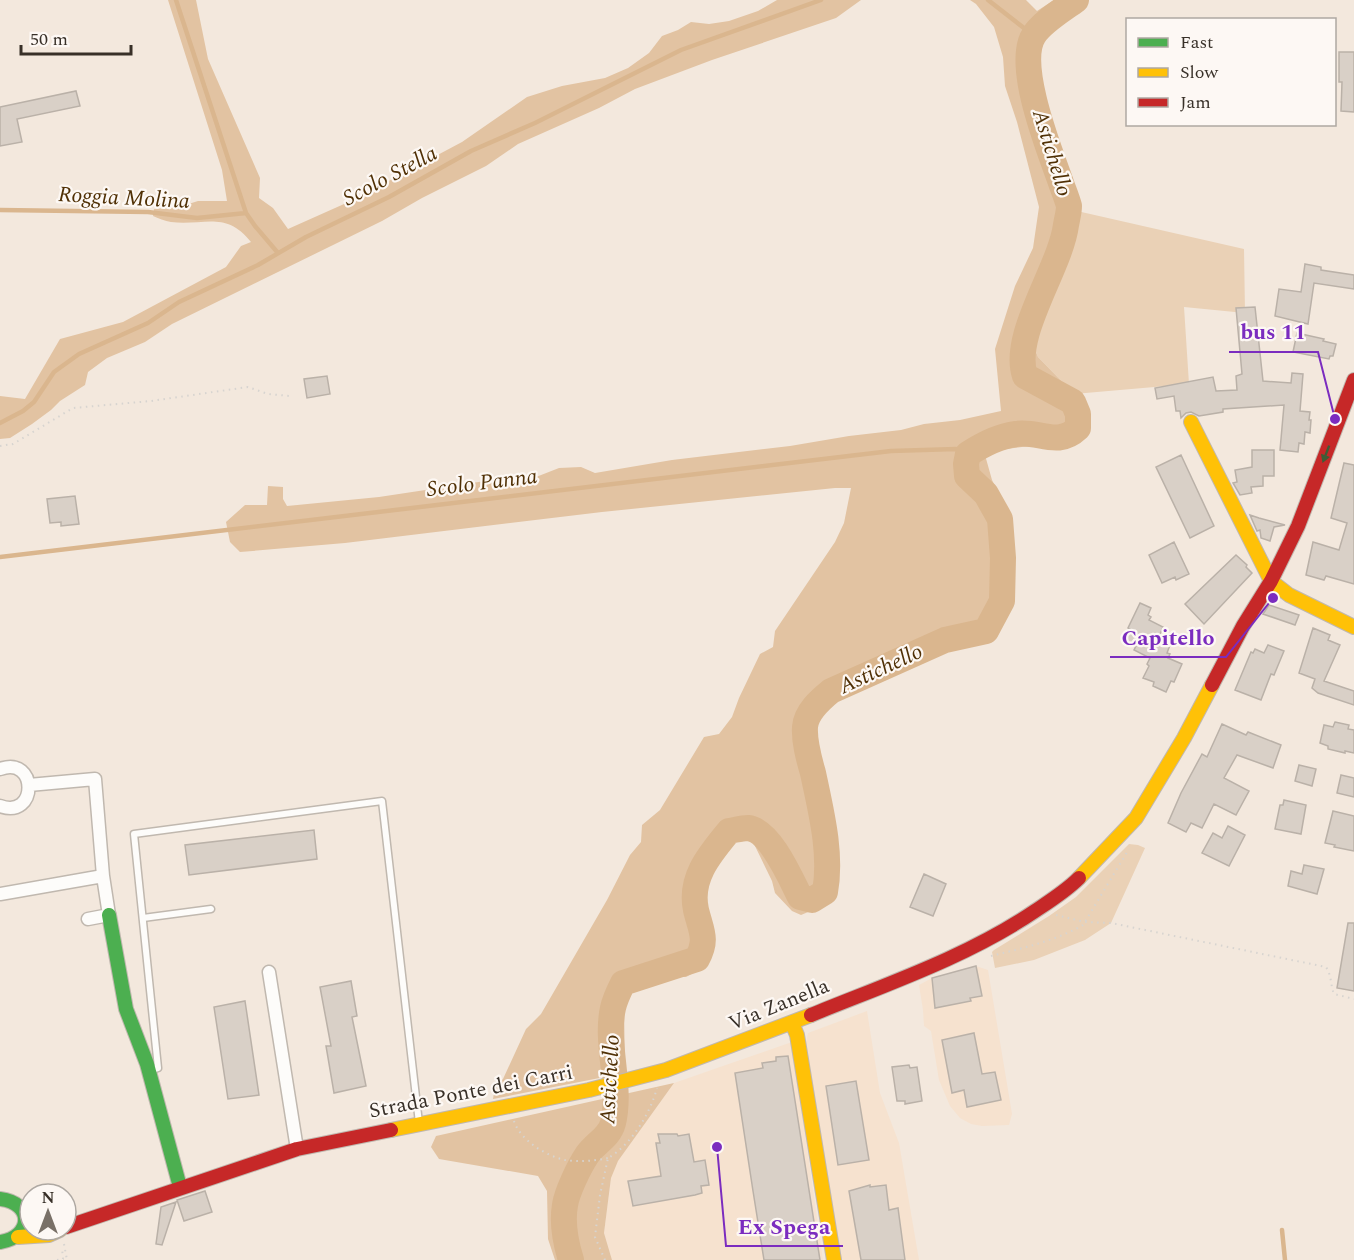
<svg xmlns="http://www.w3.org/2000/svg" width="1354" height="1260" font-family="Spectral,serif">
<rect width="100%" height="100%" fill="#f3e8dd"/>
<path fill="#f6e2cf" d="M 976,966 L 988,970 L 1012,1114 L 1009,1125 L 982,1126 L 971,1124 L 960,1118 L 950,1106 L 939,1080 L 931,1031 L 924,1026 L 923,1010 L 919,985 L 932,978 Z
M 867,1011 L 880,1093 L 899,1143 L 919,1260 L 840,1260 L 805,1047 L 808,1033 Z
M 792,1042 L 823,1260 L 612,1260 L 604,1233 L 612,1171 L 618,1161 L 674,1083 Z"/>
<path fill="#ead1b6" d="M 1077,211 L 1244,249 L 1245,313 L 1184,307 L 1189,384 L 1074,394 L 1038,357 L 1031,340 Z
M 1129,844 L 1138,845 L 1145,848 L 1111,923 L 1085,940 L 1034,960 L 995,968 L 992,952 L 994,950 L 1049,916 L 1076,897 Z"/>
<path fill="#e2c3a2" d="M 168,0 L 196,0 L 208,59 L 260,178 L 259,198 L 273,208 L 288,229 L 353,200 L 462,142 L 527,97 L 562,86 L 605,78 L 628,68 L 649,53 L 662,36 L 678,30 L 691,22 L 709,24 L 729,21 L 758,11 L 777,0 L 861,0 L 836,18 L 712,60 L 635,89 L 599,108 L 518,144 L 486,166 L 422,198 L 382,221 L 172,324 L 145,342 L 107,358 L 88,372 L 85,385 L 60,401 L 51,410 L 32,424 L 10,438 L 0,439 L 0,396 L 25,399 L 60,339 L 123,322 L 226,267 L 241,246 L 251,242 C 226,210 204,226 171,222 C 165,221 158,218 153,216 L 154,209 L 179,207 L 198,201 L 227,201 L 222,170 Z
M 970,0 L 1026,0 L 1037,11 L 1054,0 L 1088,0 C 1074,13 1050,19 1040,35 C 1024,60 1045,119 1053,147 C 1056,158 1058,171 1063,182 C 1067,192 1073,200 1077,211 L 1031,340 L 1038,357 L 1074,394 L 1083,439 L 999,450 L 985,455 L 992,480 L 1010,516 L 1014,544 L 1011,593 L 997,626 L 987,638 L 941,647 L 856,682 L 819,709 L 814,718 L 815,734 L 825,775 L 836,874 L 831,891 L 820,907 L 801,915 L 792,911 L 775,893 L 772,881 L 755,846 L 754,841 L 736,834 L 716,863 L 703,898 L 709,959 L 701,969 L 686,977 L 667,977 L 636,987 L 624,1004 L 625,1073 L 493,1099 L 495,1087 L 503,1079 L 526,1029 L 541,1014 L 607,900 L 630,855 L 641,842 L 642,825 L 660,810 L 704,737 L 719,734 L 732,717 L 739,698 L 760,654 L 773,647 L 775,631 L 835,542 L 844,523 L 851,488 L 835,488 L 602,512 L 345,543 L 240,552 L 230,542 L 226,522 L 245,505 L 267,505 L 268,486 L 283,487 L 283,499 L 287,506 L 379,497 L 511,477 L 536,477 L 559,468 L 581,467 L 595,473 L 672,460 L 790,446 L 849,436 L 901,430 L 924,424 L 960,420 L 1001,411 L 995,349 L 1015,286 L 1033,248 L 1039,207 L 1017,122 L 1005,86 L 1003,57 L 994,27 L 976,4 Z
M 674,1083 L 618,1161 L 611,1178 L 604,1233 L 612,1260 L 555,1260 L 548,1239 L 547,1191 L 538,1176 L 439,1159 L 431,1147 L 436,1136 Z"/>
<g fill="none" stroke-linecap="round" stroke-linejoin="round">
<path stroke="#dab68e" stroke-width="4.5" d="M 176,0 L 246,213 L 255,226 L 278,253
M 988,0 L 1033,35
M 0,210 L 148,212 L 197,218 L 246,213
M 0,423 L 23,411 L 34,402 L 54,372 L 79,354 L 148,323 L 179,302 L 258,265 L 306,237 L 389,197 L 471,151 L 535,123 L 681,50 L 821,0
M 0,557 L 891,451 L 956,449 L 968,454
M 1282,1230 L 1285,1260"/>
<path stroke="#dab68e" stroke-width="26" d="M 571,1260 C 566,1244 562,1222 565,1205 C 567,1192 579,1167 587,1155 C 595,1143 609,1138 613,1123 C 622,1086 605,1044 613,1008 C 615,999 619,991 623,983 L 697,959 C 708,939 701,931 696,910 C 689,878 710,854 729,831 C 735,830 742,828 748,828 C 770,830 791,879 800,897 L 812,900 L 825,892 C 832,854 821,811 813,773 C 809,759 804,742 805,727 C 806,712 820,700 831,691 L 945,640 L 986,631 L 1002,601 L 1003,558 L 1000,519 L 986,494 L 967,476 L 966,464 L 968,454 C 982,445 999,436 1016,434 C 1039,430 1057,448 1078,428 L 1078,414 L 1073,402 L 1025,376 C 1011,335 1060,269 1066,225 C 1067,219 1069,212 1069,206 C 1067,198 1063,189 1060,180 C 1049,149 1015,64 1034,35 C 1042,22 1064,9 1076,0"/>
</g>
<path fill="#d9d0c7" stroke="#bab1a8" stroke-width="1.5" d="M 1339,52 L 1354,52 L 1354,112 L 1341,111 L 1342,82 L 1339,82 Z
M 76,91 L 80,106 L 17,119 L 22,142 L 0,146 L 0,107 Z
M 1305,264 L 1321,267 L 1321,270 L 1354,275 L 1354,289 L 1314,283 L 1308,324 L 1275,316 L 1279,289 L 1301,292 Z
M 1255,307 L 1263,381 L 1291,383 L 1292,373 L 1303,374 L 1300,411 L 1310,412 L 1309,420 L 1311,420 L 1310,433 L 1305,432 L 1304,444 L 1299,443 L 1298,452 L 1280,450 L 1284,405 L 1223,409 L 1223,412 L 1199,416 L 1191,412 L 1186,413 L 1181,418 L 1180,411 L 1176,411 L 1174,396 L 1157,399 L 1155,388 L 1213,377 L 1216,391 L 1237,390 L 1236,376 L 1242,374 L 1236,308 Z
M 1297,333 L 1324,339 L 1323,341 L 1336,344 L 1333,356 L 1330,356 L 1329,359 L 1293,352 Z
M 327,376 L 330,394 L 307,398 L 304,379 Z
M 1252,450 L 1274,450 L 1274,476 L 1263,476 L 1263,486 L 1251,487 L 1252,493 L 1240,495 L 1233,483 L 1237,482 L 1235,470 L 1252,467 Z
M 1181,455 L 1214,526 L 1190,538 L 1156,467 Z
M 1344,463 L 1354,465 L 1354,584 L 1326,576 L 1324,580 L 1306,575 L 1313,542 L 1339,550 L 1347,523 L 1331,518 Z
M 75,496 L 79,524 L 61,526 L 61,522 L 50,523 L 47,499 Z
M 1250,515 L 1259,518 L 1285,525 L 1274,527 L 1270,541 L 1261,538 L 1260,530 L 1257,531 Z
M 1174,542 L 1189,574 L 1176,580 L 1175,577 L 1162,583 L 1149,555 Z
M 1236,555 L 1247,565 L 1246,567 L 1252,573 L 1204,624 L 1185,604 Z
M 1140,603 L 1151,608 L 1148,615 L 1151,617 L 1149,620 L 1163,627 L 1158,639 L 1170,645 L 1167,653 L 1170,654 L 1168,658 L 1182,664 L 1174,682 L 1171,681 L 1166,692 L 1153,686 L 1154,682 L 1143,678 L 1149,666 L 1147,664 L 1150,658 L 1134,650 L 1136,646 L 1124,640 L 1130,629 L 1128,628 Z
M 1269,605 L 1299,615 L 1295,625 L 1263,614 Z
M 1313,628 L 1330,635 L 1328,640 L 1340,645 L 1324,681 L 1354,691 L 1354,705 L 1318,693 L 1312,688 L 1315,679 L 1299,673 Z
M 1268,645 L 1284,651 L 1274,675 L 1271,674 L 1261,700 L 1235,690 L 1251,652 L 1253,653 L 1255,649 L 1264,653 Z
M 1335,722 L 1349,725 L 1348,729 L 1354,730 L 1354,753 L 1345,751 L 1345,753 L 1328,749 L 1328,746 L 1320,743 L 1324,725 L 1333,727 Z
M 1222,724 L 1246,735 L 1248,732 L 1281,745 L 1273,768 L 1237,755 L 1224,778 L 1249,791 L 1236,815 L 1214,804 L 1202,828 L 1191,823 L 1186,832 L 1168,823 L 1181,793 L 1202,754 L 1207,757 Z
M 1299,765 L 1316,769 L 1312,786 L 1295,781 Z
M 1341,775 L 1354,778 L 1354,797 L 1337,793 Z
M 1284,800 L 1306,805 L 1301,834 L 1275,829 L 1280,805 L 1283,805 Z
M 1333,811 L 1354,816 L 1354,851 L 1334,847 L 1335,845 L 1325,843 Z
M 1228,826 L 1245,835 L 1229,866 L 1202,853 L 1213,833 L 1222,838 Z
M 314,830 L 317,859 L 189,875 L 185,845 Z
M 1304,865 L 1324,869 L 1317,894 L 1288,886 L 1291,871 L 1302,874 Z
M 924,874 L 946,884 L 933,916 L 910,907 Z
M 1348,923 L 1354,923 L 1354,991 L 1337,988 Z
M 976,966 L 982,996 L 970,998 L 971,1001 L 935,1008 L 932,978 Z
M 351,981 L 357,1016 L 352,1017 L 366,1086 L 334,1093 L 326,1046 L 331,1046 L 320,987 Z
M 245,1001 L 259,1095 L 228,1099 L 214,1007 Z
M 974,1033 L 982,1074 L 995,1072 L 1001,1100 L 967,1107 L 964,1090 L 952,1093 L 942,1040 Z
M 788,1056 L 820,1260 L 764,1260 L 753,1191 L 735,1073 L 763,1068 L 762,1063 L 776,1061 L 776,1057 Z
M 909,1065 L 910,1068 L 917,1067 L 922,1101 L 905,1104 L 905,1101 L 897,1101 L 892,1067 Z
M 856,1081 L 869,1160 L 838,1165 L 826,1086 Z
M 658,1134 L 677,1134 L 678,1136 L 689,1134 L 694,1162 L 705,1160 L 709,1185 L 701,1186 L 702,1193 L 695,1195 L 633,1206 L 628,1181 L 661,1176 L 656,1143 L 660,1143 Z
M 870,1185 L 870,1187 L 886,1185 L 889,1210 L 898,1208 L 905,1260 L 861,1260 L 849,1191 Z
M 205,1191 L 212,1212 L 184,1221 L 177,1200 Z
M 176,1202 L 162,1245 L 156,1244 L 161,1207 Z"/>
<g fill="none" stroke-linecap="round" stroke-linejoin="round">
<g stroke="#c0b8af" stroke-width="9">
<path id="lane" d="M 143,918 L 211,909
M 151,1070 L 158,1068 L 134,834 L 382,801 L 419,1123"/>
</g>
<g stroke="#c0b8af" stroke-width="15">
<path id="street" d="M 0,769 C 38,755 38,820 0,806
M 0,894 L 103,876 L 95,779 L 29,785
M 88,919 L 109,915 L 103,876
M 269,972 L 297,1149"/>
</g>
<g stroke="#c0b8af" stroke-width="16">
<path id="fast" d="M 109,915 L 126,1009 L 147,1064 L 180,1187
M 0,1199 C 34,1203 33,1237 0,1242"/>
</g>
<g stroke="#c0b8af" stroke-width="16">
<path id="slow" d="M 1191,422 L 1271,581 L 1289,595 L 1354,627
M 1079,878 L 1136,818 L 1184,738 L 1212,685
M 792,1023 L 797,1035 L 834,1260
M 391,1130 L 589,1090 L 666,1070 L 811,1015
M 18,1237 L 49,1235 L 60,1230"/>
</g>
<g stroke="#c0b8af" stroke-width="16">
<path id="jam" d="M 1212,685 L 1243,626 L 1271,581 L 1298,526 L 1354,380
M 811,1015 C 887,984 967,957 1035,911 C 1050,901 1066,891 1079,878
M 66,1227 L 297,1149 L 391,1130"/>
</g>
<path stroke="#d7d4d0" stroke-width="2" stroke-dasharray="1.5 4.5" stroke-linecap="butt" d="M 0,446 L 13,444 L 73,408 L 151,401 L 248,387 L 268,394 L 290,396
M 1056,915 L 1085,922 L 1111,923 L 1326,967 C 1332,976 1330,984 1334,994 L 1354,999
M 991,956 C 1023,948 1055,941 1083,925 L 1129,849
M 514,1121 C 520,1140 546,1156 565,1160 C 578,1162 595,1161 608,1158
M 64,1244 L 67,1260
M 57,1260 L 63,1259 L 62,1248
M 605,1260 L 595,1237 L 600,1195 L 608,1158 C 631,1145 650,1114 657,1088"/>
<use href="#lane" stroke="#fdfcfa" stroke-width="6"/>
<use href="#street" stroke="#fdfcfa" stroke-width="12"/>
<use href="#fast" stroke="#4caf50" stroke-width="14"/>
<use href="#slow" stroke="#ffc107" stroke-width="14"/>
<use href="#jam" stroke="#c62828" stroke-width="14"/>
</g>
<defs><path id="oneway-solid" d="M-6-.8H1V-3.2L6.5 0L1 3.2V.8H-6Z" transform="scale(1.5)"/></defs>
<use fill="#3f5c36" href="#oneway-solid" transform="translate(1326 454) rotate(111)"/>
<g text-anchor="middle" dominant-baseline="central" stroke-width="4.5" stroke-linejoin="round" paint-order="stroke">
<g font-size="21" fill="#383028" stroke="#fdf8f4">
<text transform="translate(779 1005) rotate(-22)">Via Zanella</text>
<text transform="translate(471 1092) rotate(-11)">Strada Ponte dei Carri</text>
</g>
<g font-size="22" font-style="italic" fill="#503005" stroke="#fdf8f4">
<text transform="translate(1052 153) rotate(73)">Astichello</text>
<text transform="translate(390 176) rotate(-28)">Scolo Stella</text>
<text transform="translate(124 198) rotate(3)">Roggia Molina</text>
<text transform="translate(482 483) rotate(-7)">Scolo Panna</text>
<text transform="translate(881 669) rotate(-25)">Astichello</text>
<text transform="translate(610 1079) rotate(-87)">Astichello</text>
</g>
</g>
<path fill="none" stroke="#7b2cbf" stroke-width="2" d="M1335 419L1318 352H1229M1273 598L1226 657H1110M717 1147L726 1246H843"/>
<g fill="#7b2cbf" stroke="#fdf8f4" stroke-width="2">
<circle cx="1335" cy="419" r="6"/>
<circle cx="1273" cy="598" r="6"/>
<circle cx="717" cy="1147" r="6"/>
</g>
<g font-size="22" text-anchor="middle" font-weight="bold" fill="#7b2cbf" stroke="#fdf8f4" stroke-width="4.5" stroke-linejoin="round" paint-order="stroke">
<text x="1273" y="339">bus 11</text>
<text x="1168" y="645">Capitello</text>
<text x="784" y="1234">Ex Spega</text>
</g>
<rect x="1126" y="18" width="210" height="108" fill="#fdf8f4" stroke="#aea8a2" stroke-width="1.5"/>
<rect x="1138" y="38" width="30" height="9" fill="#4caf50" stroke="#aea8a2" stroke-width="1.5"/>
<text x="1180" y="48" font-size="18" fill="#383028">Fast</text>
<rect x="1138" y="68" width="30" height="9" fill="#ffc107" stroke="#aea8a2" stroke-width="1.5"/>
<text x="1180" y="78" font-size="18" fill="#383028">Slow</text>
<rect x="1138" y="98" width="30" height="9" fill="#c62828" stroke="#aea8a2" stroke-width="1.5"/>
<text x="1180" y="108" font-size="18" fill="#383028">Jam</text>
<g transform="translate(48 1212)"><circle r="28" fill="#fdf8f4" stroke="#aea8a2" stroke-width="1.5"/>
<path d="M0-4.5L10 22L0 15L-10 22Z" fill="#797067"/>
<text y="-9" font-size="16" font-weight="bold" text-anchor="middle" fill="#383028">N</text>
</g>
<path d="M21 45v9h110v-9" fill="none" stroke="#383028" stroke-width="3"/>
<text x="30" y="45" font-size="18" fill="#383028" stroke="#fdf8f4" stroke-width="4.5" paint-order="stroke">50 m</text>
</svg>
